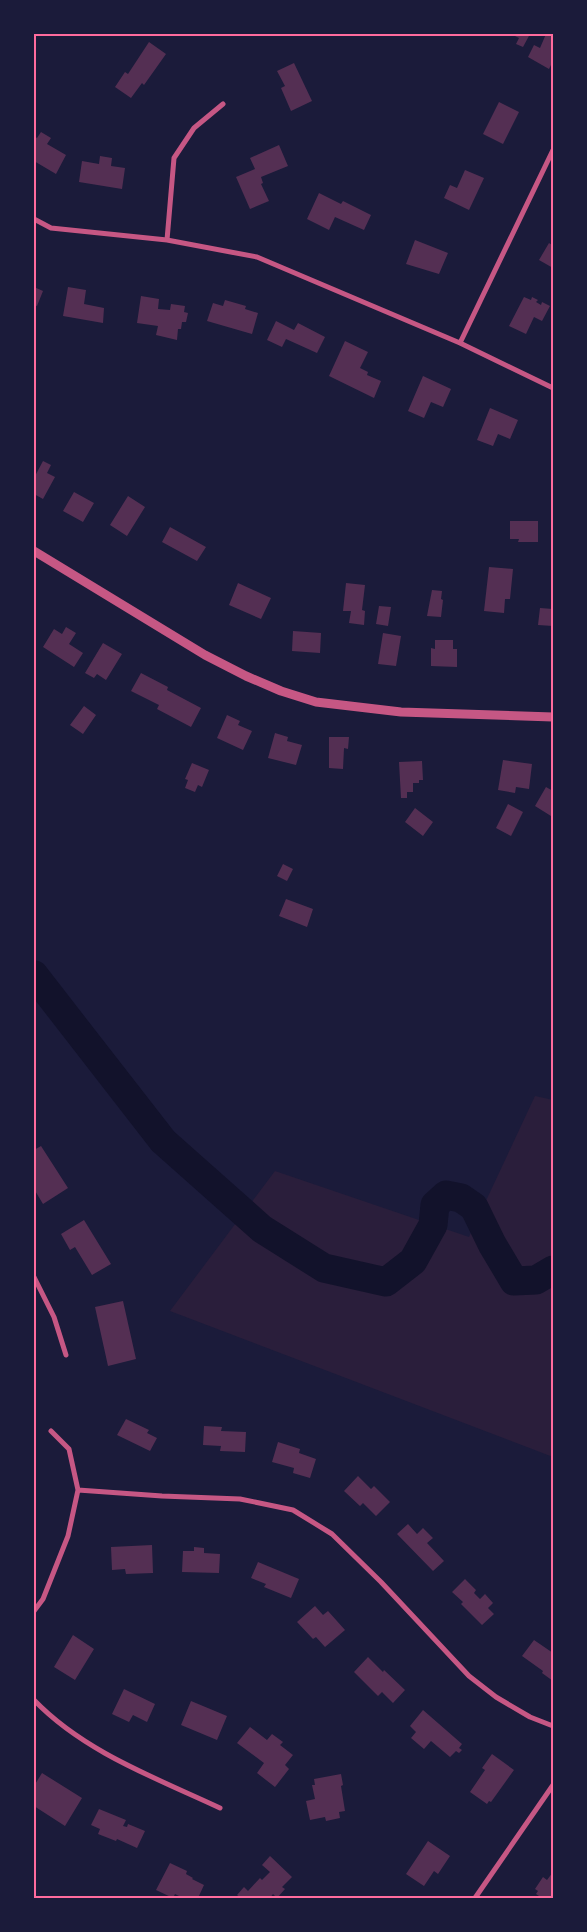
<svg xmlns="http://www.w3.org/2000/svg" width="587" height="1932" font-family="Roboto,sans-serif">
<rect width="100%" height="100%" fill="#1b1b3a"/>
<path fill="#2a1e3b" d="M 535,1096 L 553,1100 L 553,1457 L 170,1311 L 275,1171 L 469,1237 Z"/>
<g fill="none" stroke-linecap="round" stroke-linejoin="round">
<path stroke="#12122b" stroke-width="29" d="M 34,975 L 163,1141 L 262,1229 L 324,1268 L 386,1282 L 413,1261 L 433,1225 L 435,1205 L 446,1195 L 461,1198 L 474,1207 L 492,1244 L 514,1281 L 536,1280 L 553,1270"/>
</g>
<path fill="#542f53" d="M 511,34 L 530,34 L 523,47 L 516,44 L 519,38 Z
M 546,34 L 553,37 L 553,61 L 549,69 L 528,57 L 534,45 L 540,48 Z
M 149,42 L 166,54 L 144,85 L 142,83 L 131,98 L 115,87 L 125,72 L 128,74 Z
M 294,63 L 312,101 L 291,111 L 281,88 L 285,86 L 277,71 Z
M 499,102 L 519,112 L 503,144 L 483,134 Z
M 41,132 L 51,138 L 47,144 L 66,155 L 56,174 L 34,161 L 34,136 L 37,138 Z
M 279,145 L 288,166 L 261,177 L 263,183 L 261,184 L 269,201 L 250,209 L 236,177 L 255,169 L 250,158 Z
M 100,156 L 112,158 L 111,166 L 125,168 L 122,189 L 79,182 L 82,161 L 99,164 Z
M 465,170 L 484,178 L 469,210 L 444,198 L 450,185 L 457,188 Z
M 319,193 L 341,204 L 343,201 L 371,215 L 364,230 L 335,217 L 329,230 L 307,219 Z
M 415,240 L 448,253 L 439,274 L 406,264 Z
M 553,242 L 553,268 L 539,260 L 549,243 L 552,245 Z
M 34,287 L 43,291 L 37,306 L 34,305 Z
M 68,287 L 86,290 L 84,304 L 104,308 L 103,323 L 63,316 Z
M 141,296 L 159,299 L 158,309 L 170,310 L 171,304 L 185,306 L 184,312 L 188,313 L 186,322 L 182,322 L 181,329 L 178,329 L 177,340 L 156,335 L 158,326 L 137,323 Z
M 524,297 L 531,300 L 532,297 L 538,300 L 536,302 L 541,305 L 542,302 L 550,306 L 542,321 L 534,317 L 526,334 L 509,326 Z
M 225,300 L 246,306 L 245,309 L 258,313 L 252,334 L 207,321 L 213,303 L 223,306 Z
M 276,321 L 294,330 L 298,323 L 325,337 L 317,353 L 286,339 L 282,347 L 267,340 Z
M 345,341 L 368,352 L 360,368 L 368,372 L 367,375 L 381,381 L 374,398 L 329,376 Z
M 423,376 L 451,389 L 443,407 L 431,402 L 424,418 L 408,411 Z
M 490,408 L 518,420 L 510,439 L 498,434 L 493,446 L 477,440 Z
M 43,461 L 51,465 L 47,473 L 55,477 L 43,499 L 34,494 L 34,478 Z
M 74,492 L 94,503 L 83,522 L 63,511 Z
M 128,496 L 145,507 L 127,536 L 110,525 Z
M 510,521 L 538,521 L 538,542 L 518,542 L 519,539 L 510,539 Z
M 170,527 L 206,547 L 197,561 L 162,542 Z
M 489,567 L 513,569 L 510,599 L 505,599 L 504,613 L 484,611 Z
M 238,583 L 271,598 L 261,619 L 229,605 Z
M 346,583 L 365,585 L 362,610 L 365,611 L 364,625 L 349,623 L 351,611 L 343,611 Z
M 432,590 L 442,591 L 441,599 L 443,600 L 441,617 L 427,616 Z
M 379,606 L 391,607 L 388,626 L 376,624 Z
M 540,608 L 553,609 L 553,626 L 538,625 Z
M 66,627 L 76,633 L 69,644 L 83,653 L 74,667 L 43,647 L 54,629 L 62,634 Z
M 293,631 L 321,633 L 320,653 L 292,651 Z
M 383,633 L 401,636 L 396,666 L 378,664 Z
M 435,640 L 453,640 L 453,649 L 457,649 L 457,667 L 431,666 L 431,648 L 435,649 Z
M 103,643 L 122,654 L 106,680 L 97,674 L 94,678 L 85,673 Z
M 141,673 L 168,687 L 167,690 L 201,708 L 191,727 L 157,709 L 159,705 L 131,691 Z
M 84,706 L 96,715 L 83,734 L 70,725 Z
M 227,715 L 240,721 L 238,725 L 252,731 L 243,750 L 217,738 Z
M 275,733 L 288,737 L 287,741 L 302,745 L 296,765 L 268,758 Z
M 329,737 L 349,737 L 348,749 L 344,748 L 343,769 L 329,768 Z
M 503,760 L 532,764 L 529,789 L 516,787 L 515,793 L 498,790 Z
M 422,761 L 423,780 L 419,780 L 419,783 L 413,783 L 413,792 L 407,792 L 407,798 L 401,798 L 399,762 Z
M 192,763 L 209,770 L 202,787 L 198,785 L 195,792 L 185,788 L 188,780 L 185,779 Z
M 546,787 L 553,791 L 553,812 L 551,816 L 535,806 Z
M 508,804 L 523,812 L 511,836 L 496,828 Z
M 415,808 L 433,822 L 423,836 L 405,822 Z
M 283,864 L 293,869 L 287,881 L 277,876 Z
M 286,899 L 313,909 L 307,927 L 279,916 Z
M 41,1146 L 68,1188 L 43,1204 L 34,1189 L 34,1150 Z
M 84,1220 L 111,1264 L 92,1275 L 75,1247 L 70,1250 L 61,1234 Z
M 123,1301 L 136,1359 L 108,1366 L 95,1307 Z
M 126,1419 L 149,1430 L 147,1433 L 157,1438 L 150,1451 L 117,1435 Z
M 204,1426 L 222,1427 L 221,1431 L 246,1432 L 245,1452 L 220,1451 L 221,1446 L 203,1445 Z
M 278,1442 L 300,1449 L 299,1453 L 316,1459 L 310,1478 L 293,1473 L 294,1468 L 272,1462 Z
M 358,1476 L 371,1489 L 374,1486 L 390,1502 L 376,1516 L 363,1503 L 360,1506 L 344,1491 Z
M 408,1524 L 417,1534 L 423,1528 L 433,1538 L 427,1543 L 444,1561 L 433,1571 L 397,1534 Z
M 152,1545 L 153,1573 L 126,1574 L 125,1569 L 112,1570 L 111,1547 Z
M 194,1547 L 204,1548 L 204,1553 L 220,1554 L 219,1573 L 182,1572 L 183,1551 L 194,1551 Z
M 258,1562 L 299,1579 L 291,1598 L 264,1587 L 266,1584 L 251,1578 Z
M 465,1579 L 476,1590 L 474,1593 L 480,1599 L 485,1594 L 493,1603 L 488,1608 L 494,1614 L 482,1625 L 461,1604 L 463,1602 L 452,1592 Z
M 315,1606 L 323,1615 L 328,1611 L 345,1630 L 325,1647 L 316,1637 L 313,1639 L 297,1622 Z
M 73,1635 L 94,1649 L 75,1680 L 54,1667 Z
M 534,1640 L 553,1653 L 553,1681 L 542,1673 L 543,1671 L 522,1656 Z
M 368,1657 L 383,1672 L 384,1670 L 405,1690 L 393,1703 L 382,1692 L 378,1696 L 354,1672 Z
M 124,1689 L 155,1704 L 147,1722 L 133,1715 L 129,1722 L 112,1714 Z
M 191,1701 L 227,1716 L 217,1740 L 181,1725 Z
M 423,1710 L 462,1744 L 459,1748 L 462,1750 L 459,1753 L 456,1751 L 450,1757 L 431,1741 L 424,1749 L 411,1738 L 416,1732 L 410,1726 Z
M 250,1727 L 267,1740 L 272,1734 L 283,1742 L 280,1745 L 293,1755 L 285,1765 L 289,1769 L 275,1787 L 257,1773 L 264,1763 L 237,1743 Z
M 492,1754 L 514,1770 L 491,1802 L 489,1801 L 487,1804 L 470,1792 L 485,1770 L 482,1768 Z
M 42,1773 L 82,1798 L 65,1826 L 34,1806 L 34,1786 Z
M 341,1774 L 343,1785 L 341,1786 L 345,1811 L 339,1812 L 340,1818 L 326,1821 L 325,1817 L 310,1820 L 306,1801 L 315,1799 L 312,1785 L 315,1785 L 314,1779 Z
M 99,1809 L 126,1820 L 123,1826 L 127,1827 L 128,1824 L 145,1831 L 137,1848 L 117,1839 L 116,1841 L 98,1834 L 100,1829 L 91,1825 Z
M 428,1841 L 450,1856 L 438,1874 L 434,1871 L 424,1886 L 406,1874 Z
M 270,1856 L 292,1877 L 282,1887 L 285,1889 L 277,1898 L 273,1894 L 270,1898 L 241,1898 L 237,1895 L 244,1887 L 248,1891 L 260,1878 L 262,1880 L 270,1872 L 262,1865 Z
M 170,1863 L 187,1871 L 186,1874 L 193,1878 L 192,1879 L 204,1885 L 198,1898 L 183,1898 L 175,1894 L 173,1898 L 156,1890 Z
M 553,1872 L 553,1898 L 542,1898 L 536,1894 L 538,1891 L 535,1889 L 543,1877 L 547,1880 Z"/>
<g fill="none" stroke-linecap="round" stroke-linejoin="round">
<path stroke="#c65784" stroke-width="5" d="M 34,219 L 51,228 L 167,240 L 257,257 L 460,343 L 553,388
M 167,240 L 174,158 L 194,128 L 223,104
M 460,343 L 553,150
M 34,1277 L 54,1317 L 66,1355
M 78,1490 L 162,1496 L 240,1499 L 293,1510 L 332,1534 L 381,1582 L 469,1676 L 496,1697 L 530,1717 L 553,1726
M 34,1611 L 43,1599 L 68,1536 L 78,1490 L 69,1449 L 51,1431
M 34,1700 C 84,1752 156,1778 220,1808
M 475,1898 L 553,1785"/>
<path stroke="#c65784" stroke-width="9" d="M 34,551 L 205,655 L 246,676 L 281,691 L 316,702 L 401,712 L 553,717"/>
</g>
<rect width="587" height="1932" fill="none" stroke="#1b1b3a" stroke-width="70"/>
<rect x="35" y="35" width="517" height="1862" fill="none" stroke="#ff6b9d" stroke-width="2"/>
</svg>
